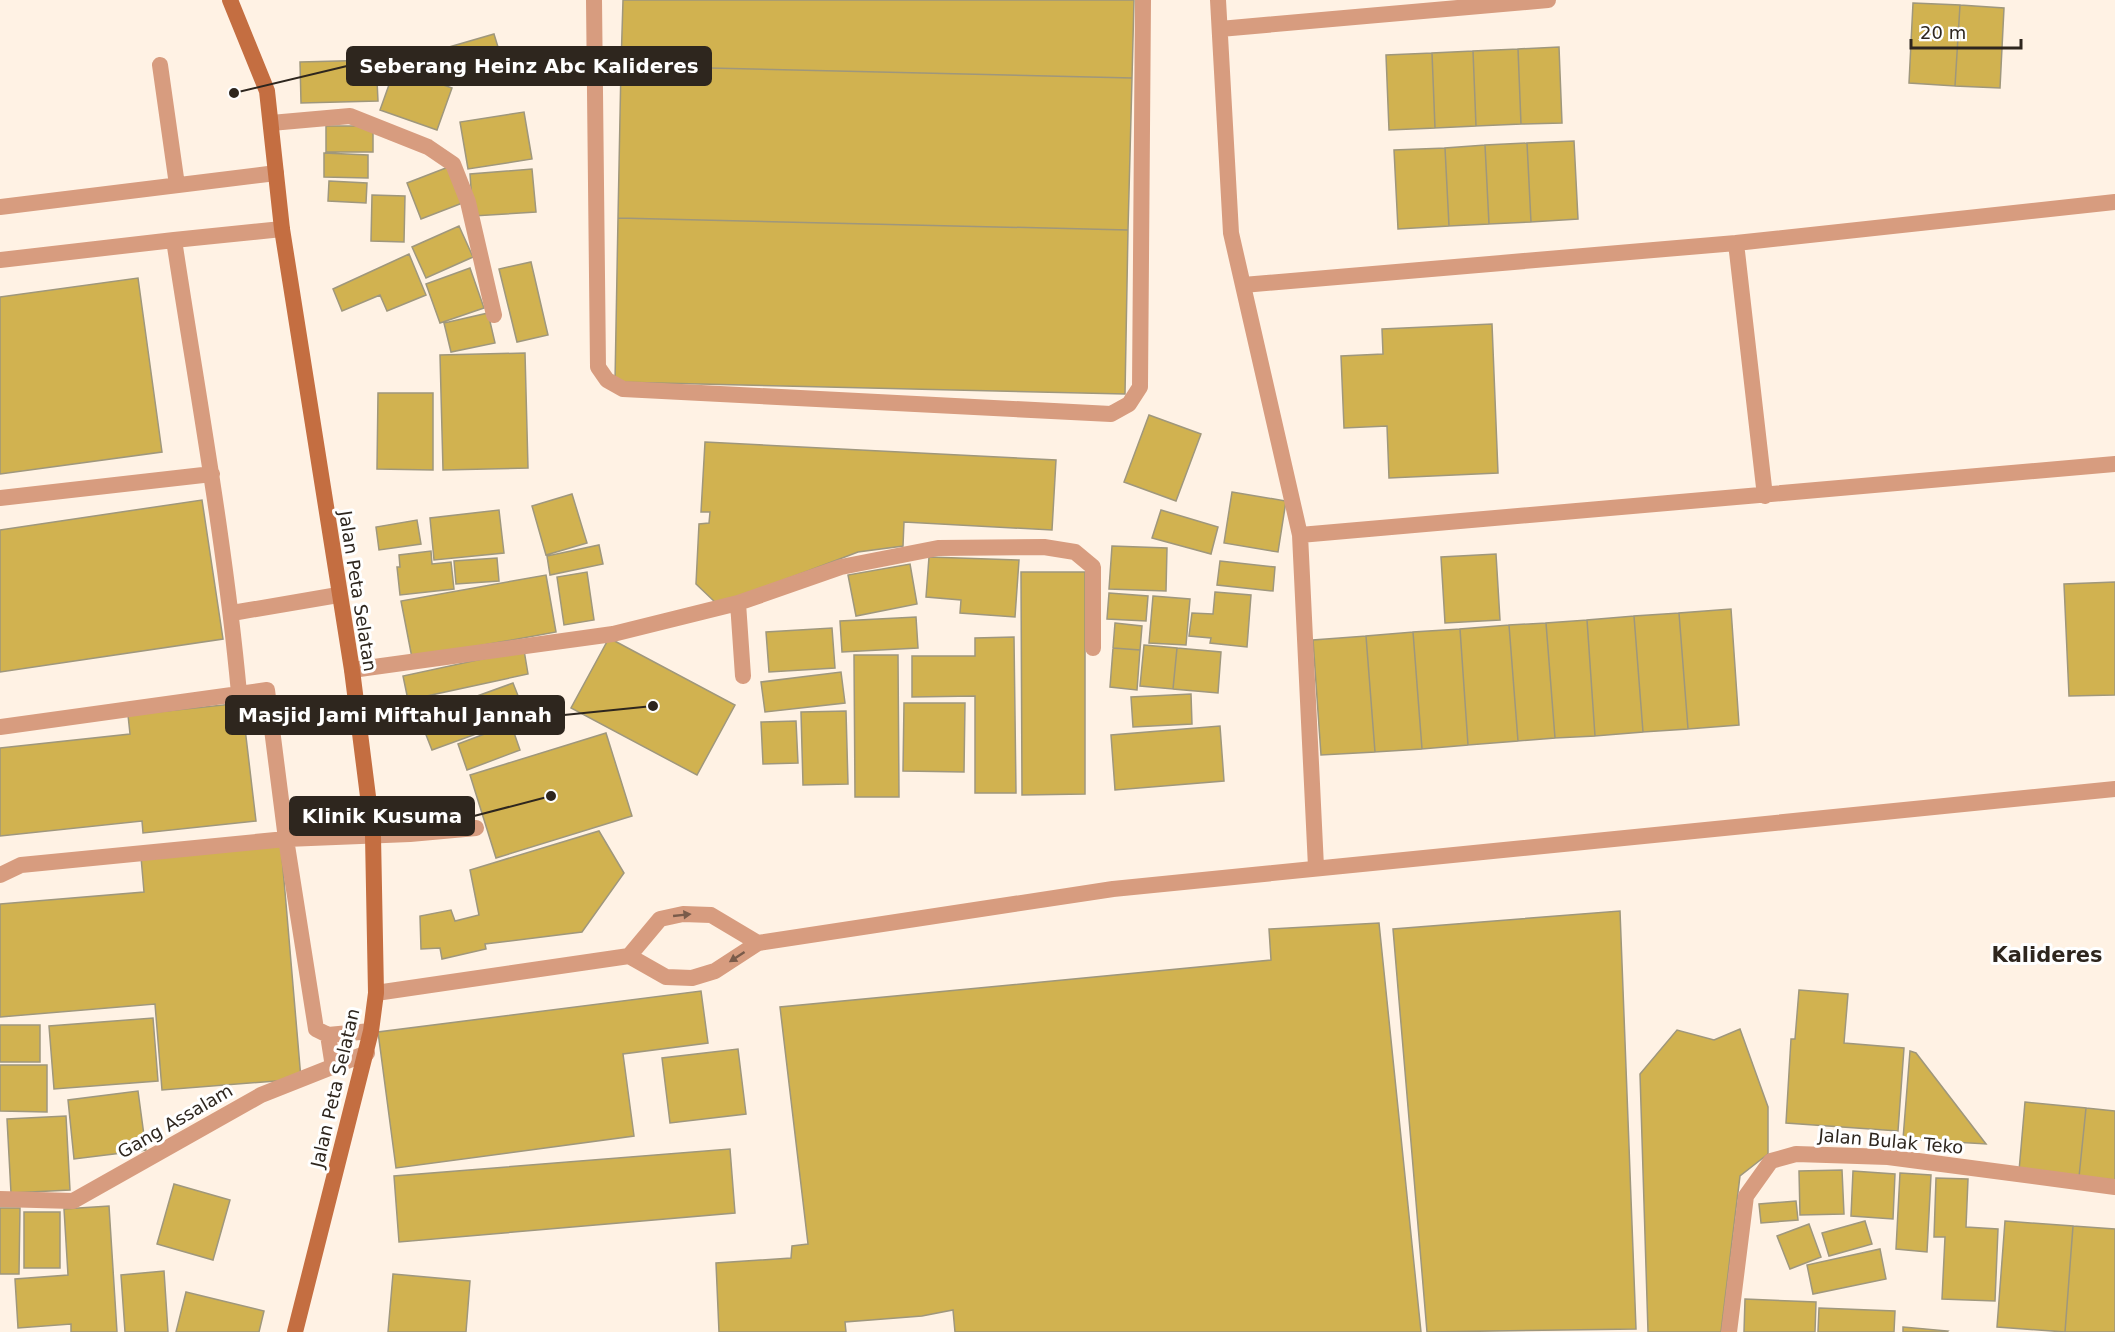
<svg xmlns="http://www.w3.org/2000/svg" width="2115" height="1332" font-family="'DejaVu Sans',sans-serif">
<rect width="100%" height="100%" fill="#fff2e4"/>
<path fill="#d1b250" stroke="#9f977c" stroke-width="1.5" d="M 623,0 L 1134,0 L 1132,78 L 621,66 Z
M 1913,3 L 1960,5 L 1955,86 L 1909,83 Z
M 1960,5 L 2004,8 L 2000,88 L 1955,86 Z
M 494,34 L 505,70 L 453,85 L 442,49 Z
M 1559,47 L 1562,123 L 1521,124 L 1518,49 Z
M 1518,49 L 1521,124 L 1476,126 L 1473,51 Z
M 1473,51 L 1476,126 L 1435,128 L 1432,53 Z
M 1432,53 L 1435,128 L 1389,130 L 1386,55 Z
M 376,60 L 378,101 L 301,103 L 300,62 Z
M 621,66 L 1132,78 L 1128,230 L 618,218 Z
M 395,68 L 452,88 L 437,130 L 380,110 Z
M 524,112 L 532,159 L 468,169 L 460,122 Z
M 326,126 L 373,126 L 373,152 L 326,152 Z
M 1574,141 L 1578,219 L 1531,222 L 1527,143 Z
M 1527,143 L 1531,222 L 1489,224 L 1485,145 Z
M 1485,145 L 1489,224 L 1449,226 L 1445,148 Z
M 1445,148 L 1449,226 L 1398,229 L 1394,150 Z
M 324,153 L 368,155 L 368,178 L 324,177 Z
M 451,166 L 465,202 L 421,219 L 407,183 Z
M 532,169 L 536,212 L 473,216 L 470,174 Z
M 329,181 L 367,183 L 366,203 L 328,201 Z
M 372,195 L 405,196 L 404,242 L 371,241 Z
M 618,218 L 1128,230 L 1125,394 L 615,382 Z
M 459,226 L 473,257 L 426,278 L 412,247 Z
M 409,254 L 426,295 L 387,311 L 380,295 L 342,311 L 333,289 Z
M 531,262 L 548,335 L 517,342 L 499,269 Z
M 470,268 L 484,308 L 440,323 L 426,284 Z
M 138,278 L 162,452 L 0,474 L 0,297 Z
M 488,313 L 495,343 L 451,352 L 444,323 Z
M 1492,324 L 1498,473 L 1389,478 L 1387,426 L 1344,428 L 1341,356 L 1383,354 L 1382,329 Z
M 525,353 L 528,468 L 443,470 L 440,355 Z
M 378,393 L 433,393 L 433,470 L 377,469 Z
M 1149,415 L 1201,434 L 1176,501 L 1124,482 Z
M 705,442 L 1056,460 L 1052,530 L 904,522 L 903,546 L 858,552 L 718,605 L 696,584 L 699,524 L 709,523 L 710,512 L 701,512 Z
M 1232,492 L 1286,501 L 1278,552 L 1224,543 Z
M 572,494 L 587,543 L 546,555 L 532,506 Z
M 202,500 L 223,639 L 0,672 L 0,530 Z
M 499,510 L 504,553 L 434,560 L 430,518 Z
M 1161,510 L 1218,527 L 1211,554 L 1152,538 Z
M 417,520 L 421,544 L 379,550 L 376,527 Z
M 599,545 L 603,564 L 550,575 L 547,556 Z
M 1112,546 L 1167,548 L 1166,591 L 1109,589 Z
M 431,551 L 432,564 L 451,562 L 454,589 L 400,595 L 397,567 L 400,567 L 399,555 Z
M 1496,554 L 1500,620 L 1445,623 L 1441,557 Z
M 929,557 L 1019,560 L 1015,617 L 960,613 L 961,600 L 926,597 Z
M 497,558 L 499,581 L 456,584 L 454,561 Z
M 1220,561 L 1275,567 L 1273,591 L 1217,585 Z
M 910,564 L 917,604 L 856,616 L 848,575 Z
M 587,572 L 594,620 L 564,625 L 557,577 Z
M 1021,572 L 1085,572 L 1085,794 L 1022,795 Z
M 546,575 L 556,632 L 412,658 L 401,601 Z
M 2115,582 L 2115,695 L 2069,696 L 2064,584 Z
M 1215,592 L 1251,595 L 1247,647 L 1210,643 L 1211,638 L 1189,636 L 1192,613 L 1213,614 Z
M 1109,593 L 1148,596 L 1146,621 L 1107,619 Z
M 1153,596 L 1190,599 L 1186,645 L 1149,643 Z
M 1731,609 L 1739,725 L 1688,729 L 1679,613 Z
M 1679,613 L 1688,729 L 1643,732 L 1634,616 Z
M 1634,616 L 1643,732 L 1595,736 L 1587,620 Z
M 916,617 L 918,648 L 842,652 L 840,621 Z
M 1587,620 L 1595,736 L 1555,738 L 1546,623 Z
M 1115,623 L 1142,626 L 1140,650 L 1113,648 Z
M 1546,623 L 1555,738 L 1518,741 L 1509,625 Z
M 1509,625 L 1518,741 L 1468,745 L 1460,629 Z
M 832,628 L 835,668 L 769,672 L 766,632 Z
M 1460,629 L 1468,745 L 1422,749 L 1413,632 Z
M 1413,632 L 1422,749 L 1375,752 L 1366,636 Z
M 1366,636 L 1375,752 L 1321,755 L 1313,640 Z
M 1014,637 L 1016,793 L 975,793 L 975,696 L 912,697 L 912,656 L 975,656 L 975,638 Z
M 609,638 L 735,705 L 697,775 L 571,708 Z
M 1144,645 L 1177,648 L 1173,689 L 1140,686 Z
M 1113,648 L 1140,650 L 1137,690 L 1110,687 Z
M 1177,648 L 1221,652 L 1218,693 L 1173,689 Z
M 524,650 L 528,674 L 408,700 L 403,676 Z
M 854,655 L 898,655 L 899,797 L 855,797 Z
M 841,672 L 845,703 L 765,712 L 761,682 Z
M 513,683 L 526,716 L 432,750 L 419,717 Z
M 1191,694 L 1192,724 L 1133,727 L 1131,697 Z
M 242,703 L 256,821 L 143,833 L 142,821 L 0,836 L 0,748 L 130,734 L 128,715 Z
M 904,703 L 965,703 L 964,772 L 903,771 Z
M 846,711 L 848,784 L 803,785 L 801,712 Z
M 796,721 L 798,763 L 763,764 L 761,722 Z
M 511,724 L 520,750 L 467,770 L 458,744 Z
M 1220,726 L 1224,781 L 1115,790 L 1111,735 Z
M 606,733 L 632,816 L 496,858 L 470,775 Z
M 599,831 L 624,873 L 582,932 L 485,944 L 486,949 L 442,959 L 440,948 L 421,949 L 420,916 L 451,910 L 455,921 L 479,915 L 470,870 Z
M 281,845 L 301,1079 L 162,1090 L 155,1004 L 0,1017 L 0,904 L 144,892 L 141,857 Z
M 1620,911 L 1636,1329 L 1427,1332 L 1393,929 Z
M 1379,923 L 1421,1332 L 955,1332 L 953,1310 L 922,1316 L 845,1322 L 846,1332 L 719,1332 L 716,1263 L 791,1258 L 792,1246 L 808,1244 L 780,1007 L 1271,960 L 1269,929 Z
M 1799,990 L 1848,994 L 1844,1043 L 1904,1048 L 1898,1131 L 1786,1123 L 1791,1039 L 1795,1039 Z
M 701,991 L 708,1043 L 623,1054 L 634,1136 L 396,1168 L 378,1032 Z
M 153,1018 L 158,1081 L 54,1089 L 49,1026 Z
M 0,1025 L 40,1025 L 40,1062 L 0,1062 Z
M 1740,1029 L 1768,1107 L 1768,1154 L 1740,1176 L 1721,1332 L 1648,1332 L 1640,1074 L 1677,1030 L 1714,1040 Z
M 738,1049 L 746,1114 L 670,1123 L 662,1058 Z
M 1910,1051 L 1916,1053 L 1986,1144 L 1903,1139 Z
M 0,1065 L 47,1065 L 47,1112 L 0,1111 Z
M 138,1091 L 146,1150 L 74,1159 L 68,1100 Z
M 2025,1102 L 2086,1108 L 2079,1177 L 2019,1171 Z
M 2086,1108 L 2115,1111 L 2115,1180 L 2079,1177 Z
M 66,1116 L 70,1190 L 11,1193 L 7,1119 Z
M 730,1149 L 735,1213 L 399,1242 L 394,1176 Z
M 1842,1170 L 1844,1214 L 1800,1215 L 1799,1171 Z
M 1853,1171 L 1895,1174 L 1893,1219 L 1851,1216 Z
M 1900,1173 L 1931,1175 L 1927,1252 L 1896,1249 Z
M 1936,1178 L 1968,1179 L 1966,1227 L 1998,1229 L 1995,1301 L 1942,1299 L 1945,1237 L 1934,1237 Z
M 174,1184 L 230,1200 L 213,1260 L 157,1244 Z
M 1796,1201 L 1798,1220 L 1761,1223 L 1759,1204 Z
M 109,1206 L 117,1332 L 71,1332 L 71,1324 L 18,1328 L 15,1279 L 68,1275 L 64,1209 Z
M 0,1208 L 20,1208 L 19,1274 L 0,1274 Z
M 24,1212 L 60,1212 L 60,1268 L 24,1268 Z
M 1865,1221 L 1872,1244 L 1829,1256 L 1822,1233 Z
M 2005,1221 L 2073,1226 L 2065,1332 L 1997,1327 Z
M 1809,1224 L 1821,1257 L 1790,1269 L 1777,1236 Z
M 2073,1226 L 2115,1229 L 2115,1332 L 2065,1332 Z
M 1880,1249 L 1886,1279 L 1813,1294 L 1807,1265 Z
M 164,1271 L 168,1332 L 125,1332 L 121,1275 Z
M 393,1274 L 470,1281 L 466,1332 L 388,1332 Z
M 186,1292 L 264,1311 L 259,1332 L 176,1332 Z
M 1745,1299 L 1816,1302 L 1815,1332 L 1744,1332 Z
M 1819,1308 L 1895,1311 L 1894,1332 L 1818,1332 Z
M 1903,1327 L 1948,1331 L 1947,1332 L 1903,1332 Z"/>
<g fill="none" stroke-linecap="round" stroke-linejoin="round">
<path stroke="#d79c7f" stroke-width="16" d="M 594,0 L 598,367 L 607,380 L 623,389 L 1111,414 L 1129,404 L 1140,387 L 1143,0
M 160,65 L 177,185
M 0,207 L 276,173
M 174,240 L 282,229
M 0,260 L 174,240 C 197,391 225,541 239,693
M 0,498 L 212,474
M 232,613 L 338,595
M 0,727 L 267,690 L 286,839 L 316,1029 L 328,1035 L 371,1031
M 0,875 L 21,865 L 286,839 L 410,834 L 476,828
M 328,1035 L 333,1067"/>
<path stroke="#d79c7f" stroke-width="16" d="M 1218,0 L 1231,233 L 1300,535 L 1316,867
M 1220,29 L 1548,0
M 271,123 L 350,116 L 428,147 L 453,164 L 468,202 L 494,315
M 1736,243 L 1765,496
M 1243,285 L 1736,243 L 2115,202
M 1300,535 L 2115,464
M 352,670 L 613,634 L 738,603
M 743,676 L 738,603 L 841,567 L 938,548 L 1044,547 L 1075,552 L 1093,567 L 1093,648
M 629,956 L 660,919 L 683,914 L 711,915 L 758,943
M 376,993 L 629,956 L 666,977 L 692,978 L 715,971 L 758,943 L 1113,889 L 2115,789
M 0,1199 L 73,1201 L 261,1095 L 367,1053
M 1729,1332 L 1746,1196 L 1771,1161 L 1796,1154 L 1888,1157 L 2115,1187"/>
<path stroke="#c46e41" stroke-width="16" d="M 230,0 L 267,91 L 282,229 L 352,670 L 373,836 L 376,993 L 371,1031 L 295,1332"/>
</g>
<defs><path id="oneway-solid" d="M-6-.8H1V-3.2L6.5 0L1 3.2V.8H-6Z" transform="scale(1.5)"/></defs>
<g fill="#7a5b4a">
<use href="#oneway-solid" transform="translate(682 915) rotate(-6)"/>
<use href="#oneway-solid" transform="translate(737 957) rotate(147)"/>
</g>
<g text-anchor="middle" dominant-baseline="central" stroke-width="6" stroke-linejoin="round" paint-order="stroke">
<g font-size="18" fill="#2e261e" stroke="#fff">
<text transform="translate(358 591) rotate(81)">Jalan Peta Selatan</text>
<text transform="translate(335 1088) rotate(-77)">Jalan Peta Selatan</text>
<text transform="translate(175 1121) rotate(-30)">Gang Assalam</text>
<text transform="translate(1891 1141) rotate(5)">Jalan Bulak Teko</text>
</g>
<g font-size="21" font-weight="bold" fill="#2e261e" stroke="#fff">
<text x="2047" y="955">Kalideres</text>
</g>
</g>
<path fill="none" stroke="#2e261e" stroke-width="2" d="M234 93L347 66M653 706L564 715M551 796L474 816"/>
<g fill="#2e261e" stroke="#fff" stroke-width="2">
<circle cx="234" cy="93" r="6"/>
<circle cx="653" cy="706" r="6"/>
<circle cx="551" cy="796" r="6"/>
</g>
<g fill="#2e261e" stroke="#2e261e" stroke-width="2">
<rect x="347" y="47" width="364" height="38" rx="6"/>
<rect x="226" y="696" width="338" height="38" rx="6"/>
<rect x="290" y="797" width="184" height="38" rx="6"/>
</g>
<g font-size="20" text-anchor="middle" font-weight="bold" fill="#fff">
<text x="529" y="73">Seberang Heinz Abc Kalideres</text>
<text x="395" y="722">Masjid Jami Miftahul Jannah</text>
<text x="382" y="823">Klinik Kusuma</text>
</g>
<path d="M1911 39v9h110v-9" fill="none" stroke="#2e261e" stroke-width="3"/>
<text x="1920" y="39" font-size="18" fill="#2e261e" stroke="#ffffff" stroke-width="4.5" paint-order="stroke">20 m</text>
</svg>
